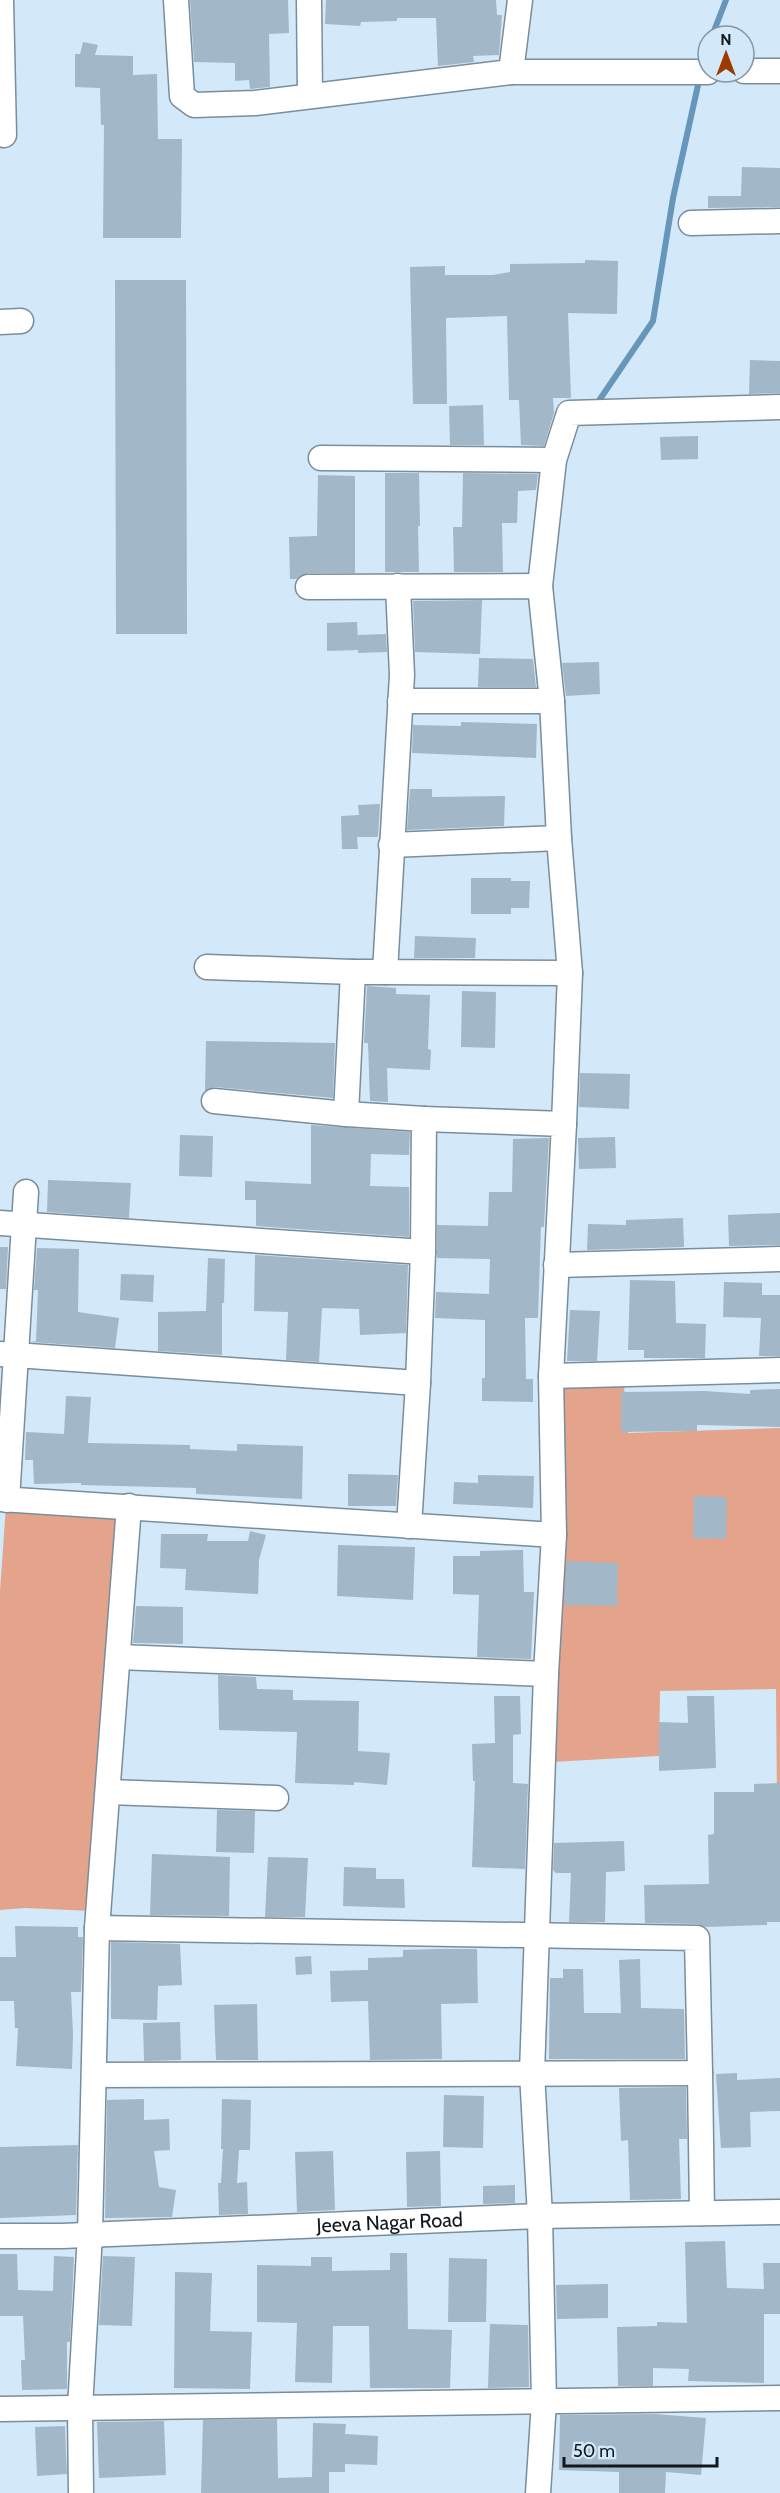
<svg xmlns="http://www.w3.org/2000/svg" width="780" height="2493" font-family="Cabin,sans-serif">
<rect width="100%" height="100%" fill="#d3e9fa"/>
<path fill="#e3a48b" d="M 624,1386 L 628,1433 L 780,1428 L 780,1807 L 777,1807 L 776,1689 L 660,1691 L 659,1756 L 552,1762 L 561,1556 L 564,1387 Z
M 6,1506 L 116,1511 L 111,1658 L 92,1911 L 25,1908 L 0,1910 L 0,1591 Z"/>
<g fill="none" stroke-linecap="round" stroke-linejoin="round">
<path stroke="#6696ba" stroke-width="6" d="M 712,36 L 726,0
M 702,66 L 708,47
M 596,405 L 653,321 L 673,198 L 700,76"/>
</g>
<path fill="#a2b7c7" d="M 190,0 L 288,0 L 289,33 L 269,34 L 270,87 L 250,89 L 249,80 L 235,81 L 235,63 L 194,62 Z
M 326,0 L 496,0 L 497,15 L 502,15 L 499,55 L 473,56 L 474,62 L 438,66 L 436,18 L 397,18 L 397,21 L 361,22 L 360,26 L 325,24 Z
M 83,42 L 98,45 L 95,55 L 133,56 L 133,75 L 157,74 L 158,139 L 182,139 L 181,238 L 103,238 L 104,125 L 101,125 L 100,88 L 75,87 L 75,54 L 80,54 Z
M 742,167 L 780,168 L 780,207 L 708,208 L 708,196 L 741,196 Z
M 585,260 L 618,261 L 617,314 L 568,313 L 571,398 L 553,398 L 554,413 L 544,446 L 521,445 L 519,400 L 509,400 L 507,316 L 446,318 L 447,404 L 413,404 L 410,267 L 445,266 L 445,275 L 493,275 L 510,272 L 510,264 L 585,263 Z
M 115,280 L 186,280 L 187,634 L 116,634 Z
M 750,360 L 780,361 L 780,393 L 749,394 Z
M 483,405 L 484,445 L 450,445 L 449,406 Z
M 698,436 L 698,459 L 661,460 L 660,437 Z
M 385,473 L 419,473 L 420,526 L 418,526 L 419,572 L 385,572 Z
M 463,473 L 538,474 L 536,490 L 518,491 L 517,523 L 502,523 L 503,572 L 454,572 L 453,527 L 462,527 Z
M 318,475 L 355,476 L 355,573 L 308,573 L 297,579 L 290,579 L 289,537 L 317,536 Z
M 482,600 L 480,654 L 415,652 L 413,601 Z
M 357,622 L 358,640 L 358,635 L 386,634 L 387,652 L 358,653 L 358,650 L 327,651 L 327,623 Z
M 479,658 L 533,659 L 536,687 L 478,687 Z
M 599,662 L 600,694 L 566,696 L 562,663 Z
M 461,722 L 537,724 L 536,758 L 412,753 L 413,725 L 461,726 Z
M 410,789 L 432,789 L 432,797 L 505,796 L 504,826 L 407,830 Z
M 380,804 L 378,837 L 357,837 L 358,849 L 342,849 L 341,816 L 359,815 L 358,805 Z
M 471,878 L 511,878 L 511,881 L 530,881 L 529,908 L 511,908 L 511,914 L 471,914 Z
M 415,936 L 476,938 L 475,958 L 414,958 Z
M 367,986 L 396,988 L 396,994 L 430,995 L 428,1049 L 431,1050 L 430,1070 L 387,1068 L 388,1102 L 370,1101 L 368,1043 L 364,1043 Z
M 462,991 L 496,992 L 495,1048 L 461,1047 Z
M 206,1041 L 335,1043 L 333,1098 L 215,1087 L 205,1091 Z
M 580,1073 L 630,1074 L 629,1109 L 579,1107 Z
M 311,1125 L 410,1132 L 409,1155 L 371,1154 L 370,1186 L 409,1187 L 409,1237 L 256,1226 L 256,1200 L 245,1200 L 245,1181 L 311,1184 Z
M 180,1135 L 213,1136 L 212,1177 L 179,1176 Z
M 615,1137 L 616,1168 L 579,1169 L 578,1138 Z
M 549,1138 L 544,1227 L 541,1227 L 538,1318 L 525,1318 L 526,1379 L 533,1379 L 533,1402 L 482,1401 L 482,1378 L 485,1378 L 485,1320 L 435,1318 L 436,1292 L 489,1294 L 490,1259 L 437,1258 L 437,1225 L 488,1226 L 489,1192 L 512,1192 L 513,1139 Z
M 48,1180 L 131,1183 L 129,1218 L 47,1212 Z
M 780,1213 L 780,1245 L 729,1246 L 728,1215 Z
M 683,1218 L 684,1247 L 587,1250 L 588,1224 L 626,1225 L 626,1220 Z
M 0,1247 L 8,1247 L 6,1289 L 0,1289 Z
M 37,1248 L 79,1249 L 78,1312 L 119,1318 L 115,1348 L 31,1342 L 36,1341 L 38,1290 L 34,1290 Z
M 255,1255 L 408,1265 L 406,1333 L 360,1335 L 359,1309 L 322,1308 L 319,1362 L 286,1360 L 288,1312 L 254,1311 Z
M 208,1258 L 225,1259 L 224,1303 L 222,1303 L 222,1355 L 158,1351 L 158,1312 L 206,1311 Z
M 121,1274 L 154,1275 L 153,1302 L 120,1300 Z
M 630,1280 L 675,1281 L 676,1323 L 706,1324 L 705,1358 L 644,1358 L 644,1350 L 628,1350 Z
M 724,1282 L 762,1283 L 762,1295 L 780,1295 L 780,1356 L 759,1356 L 761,1318 L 723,1317 Z
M 570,1310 L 600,1311 L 597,1361 L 567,1361 Z
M 780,1389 L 780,1427 L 697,1425 L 697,1431 L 621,1432 L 621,1392 L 704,1391 L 750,1394 L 750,1390 Z
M 66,1396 L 91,1397 L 88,1443 L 190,1445 L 190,1449 L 237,1451 L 237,1444 L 303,1446 L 302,1499 L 196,1494 L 196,1488 L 81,1485 L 81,1483 L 34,1484 L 33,1460 L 25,1460 L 26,1432 L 64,1434 Z
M 348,1474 L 398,1475 L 396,1506 L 348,1506 Z
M 478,1475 L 534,1476 L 533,1508 L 453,1504 L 454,1482 L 478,1483 Z
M 694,1496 L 727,1497 L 726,1539 L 693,1538 Z
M 250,1531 L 266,1535 L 259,1560 L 258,1594 L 185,1590 L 186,1569 L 160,1568 L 161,1534 L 208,1534 L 207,1541 L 248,1541 Z
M 338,1545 L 415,1547 L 413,1600 L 337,1596 Z
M 523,1550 L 524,1592 L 534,1592 L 531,1659 L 477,1657 L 479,1595 L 453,1594 L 453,1556 L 480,1556 L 480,1551 Z
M 567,1561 L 618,1563 L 617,1606 L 564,1605 Z
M 136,1606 L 183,1607 L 183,1644 L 133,1643 Z
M 218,1675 L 256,1677 L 257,1689 L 293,1690 L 293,1700 L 359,1701 L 358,1751 L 390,1753 L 387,1785 L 354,1782 L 354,1785 L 295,1783 L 297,1732 L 219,1730 Z
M 494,1696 L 520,1696 L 521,1734 L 513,1735 L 513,1783 L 528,1784 L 525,1869 L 472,1867 L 475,1781 L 473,1781 L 472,1744 L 495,1743 Z
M 687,1696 L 714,1696 L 716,1768 L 659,1771 L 659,1722 L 688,1723 Z
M 780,1783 L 780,1922 L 767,1922 L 767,1925 L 706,1927 L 697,1924 L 645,1923 L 644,1885 L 709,1884 L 708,1835 L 714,1834 L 714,1792 L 754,1792 L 754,1784 Z
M 217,1810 L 255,1811 L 254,1853 L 216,1852 Z
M 624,1841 L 625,1871 L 606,1872 L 605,1922 L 569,1922 L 571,1873 L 556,1873 L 553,1870 L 554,1843 Z
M 152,1854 L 230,1857 L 229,1916 L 150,1915 Z
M 268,1857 L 308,1858 L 305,1917 L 265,1917 Z
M 344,1867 L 376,1868 L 376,1879 L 404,1879 L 405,1908 L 343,1906 Z
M 15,1926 L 78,1927 L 78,1937 L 83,1937 L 81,1992 L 71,1992 L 73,2034 L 72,2069 L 16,2066 L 18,2028 L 15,2028 L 14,2001 L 0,2001 L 0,1957 L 16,1957 Z
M 111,1942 L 180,1944 L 182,1985 L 158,1986 L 157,2020 L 111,2019 Z
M 437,1949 L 477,1949 L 478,2003 L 441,2004 L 442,2059 L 370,2060 L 368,2001 L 331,2002 L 330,1971 L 368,1970 L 368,1958 L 403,1957 L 403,1950 Z
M 311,1956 L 312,1974 L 296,1975 L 295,1957 Z
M 640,1959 L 641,2008 L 684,2009 L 685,2059 L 549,2059 L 550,1978 L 563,1978 L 563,1969 L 583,1969 L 584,2013 L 621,2013 L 619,1960 Z
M 257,2004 L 258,2060 L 216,2060 L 214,2005 Z
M 180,2022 L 181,2060 L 144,2061 L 143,2023 Z
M 737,2073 L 737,2080 L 780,2078 L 780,2111 L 750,2112 L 751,2147 L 721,2148 L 716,2074 Z
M 686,2087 L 687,2139 L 679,2139 L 681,2199 L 630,2200 L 628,2140 L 621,2141 L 619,2088 Z
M 444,2095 L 484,2096 L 483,2148 L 443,2147 Z
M 144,2099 L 144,2120 L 169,2119 L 170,2150 L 154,2151 L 159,2187 L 176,2190 L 172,2217 L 105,2218 L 107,2100 Z
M 222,2099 L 251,2100 L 250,2150 L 239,2150 L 237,2183 L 247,2182 L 248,2214 L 219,2215 L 218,2183 L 221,2183 L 223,2149 L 221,2149 Z
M 78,2145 L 76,2215 L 0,2218 L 0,2147 Z
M 333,2151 L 335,2210 L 297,2212 L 295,2152 Z
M 440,2151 L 441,2206 L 407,2207 L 406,2152 Z
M 515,2185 L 515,2203 L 483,2204 L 483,2186 Z
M 725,2241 L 727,2288 L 764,2289 L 763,2263 L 780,2263 L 780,2314 L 764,2314 L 764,2383 L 688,2381 L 689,2369 L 653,2368 L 653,2386 L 618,2386 L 617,2327 L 657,2326 L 657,2322 L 687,2323 L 685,2242 Z
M 390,2253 L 407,2253 L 408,2329 L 452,2330 L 450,2388 L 370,2388 L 369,2326 L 333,2326 L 332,2383 L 295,2382 L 297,2323 L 257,2322 L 257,2265 L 311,2266 L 311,2257 L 332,2257 L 332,2271 L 390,2270 Z
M 0,2254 L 17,2254 L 18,2290 L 53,2291 L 54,2256 L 74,2257 L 70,2342 L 67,2342 L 67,2389 L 22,2390 L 21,2360 L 25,2360 L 23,2316 L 0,2316 Z
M 103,2256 L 135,2257 L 132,2326 L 99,2325 Z
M 449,2258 L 487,2259 L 486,2322 L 448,2322 Z
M 175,2272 L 212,2273 L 210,2331 L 252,2332 L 250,2389 L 174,2388 Z
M 608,2284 L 608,2318 L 557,2319 L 556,2285 Z
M 490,2324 L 528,2325 L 529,2387 L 488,2388 Z
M 655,2414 L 706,2418 L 701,2475 L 666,2472 L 665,2493 L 619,2493 L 619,2472 L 559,2470 L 560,2415 Z
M 277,2419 L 278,2478 L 312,2477 L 313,2423 L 346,2424 L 345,2434 L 378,2436 L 377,2465 L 345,2464 L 345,2472 L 329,2472 L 329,2493 L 201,2493 L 203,2420 Z
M 164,2421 L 166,2475 L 99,2478 L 97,2422 Z
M 65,2426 L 67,2474 L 37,2476 L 35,2427 Z"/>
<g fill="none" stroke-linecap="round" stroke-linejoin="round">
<g stroke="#798d9c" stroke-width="27">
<g id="minor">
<path d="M 1,0 L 4,135"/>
<path d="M 176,0 L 182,96 L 194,105 L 255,103 L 511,72 L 520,0"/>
<path d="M 309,0 L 310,96"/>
<path d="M 744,71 L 780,71"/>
<path d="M 511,72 L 708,72"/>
<path d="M 691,223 L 780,221"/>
<path d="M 0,322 L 21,321"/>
<path d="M 321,458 L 554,460"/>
<path d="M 398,586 L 402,675 L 385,972 L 570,973"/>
<path d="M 540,586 L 554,460 L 569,413 L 780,407"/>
<path d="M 308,587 L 540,586 L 552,701 L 559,838 L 570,973 L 564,1124"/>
<path d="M 400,701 L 552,701"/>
<path d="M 391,845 L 559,838"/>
<path d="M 207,967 L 353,972"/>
<path d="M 214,1101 L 346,1114 L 424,1119 L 423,1252"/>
<path d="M 346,1114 L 353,972 L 385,972"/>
<path d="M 424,1119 L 564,1124 L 551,1376"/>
<path d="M 0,1223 L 423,1252 L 418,1383"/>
<path d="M 556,1265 L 780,1259"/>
<path d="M 0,1354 L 418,1383 L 409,1526"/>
<path d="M 0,1499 L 554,1535"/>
<path d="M 7,1500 L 26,1192"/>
<path d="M 119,1657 L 546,1674 L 532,2073 L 540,2216 L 544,2402 L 538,2493"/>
<path d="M 546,1674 L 554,1535 L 551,1376 L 780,1370"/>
<path d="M 108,1792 L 276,1798"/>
<path d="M 700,2073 L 702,2213"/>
<path d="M 94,2075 L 700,2073 L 697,1938 L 97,1928"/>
<path id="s1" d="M 0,2236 L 62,2236 L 540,2216 L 780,2212"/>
<path d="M 0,2409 L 780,2398"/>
<path d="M 81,2493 L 80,2408 L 90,2234 L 97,1928 L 129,1506"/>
</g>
</g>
<use href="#minor" stroke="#fff" stroke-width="24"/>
</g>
<g text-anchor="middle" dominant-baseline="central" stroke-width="4.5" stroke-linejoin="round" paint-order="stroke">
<g font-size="20" fill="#11191f" stroke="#d3e9fa">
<text stroke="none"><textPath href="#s1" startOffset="390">Jeeva Nagar Road</textPath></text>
</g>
</g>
<g transform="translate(726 54)"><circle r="28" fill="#d3e9fa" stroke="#8596a2" stroke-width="1.5"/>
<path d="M0-4.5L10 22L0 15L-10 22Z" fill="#9d3a00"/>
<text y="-9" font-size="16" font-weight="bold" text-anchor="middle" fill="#11191f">N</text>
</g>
<path d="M564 2457v9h153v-9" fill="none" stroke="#11191f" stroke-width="3"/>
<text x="573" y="2457" font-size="18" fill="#11191f" stroke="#d3e9fa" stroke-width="4.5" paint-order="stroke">50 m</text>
</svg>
